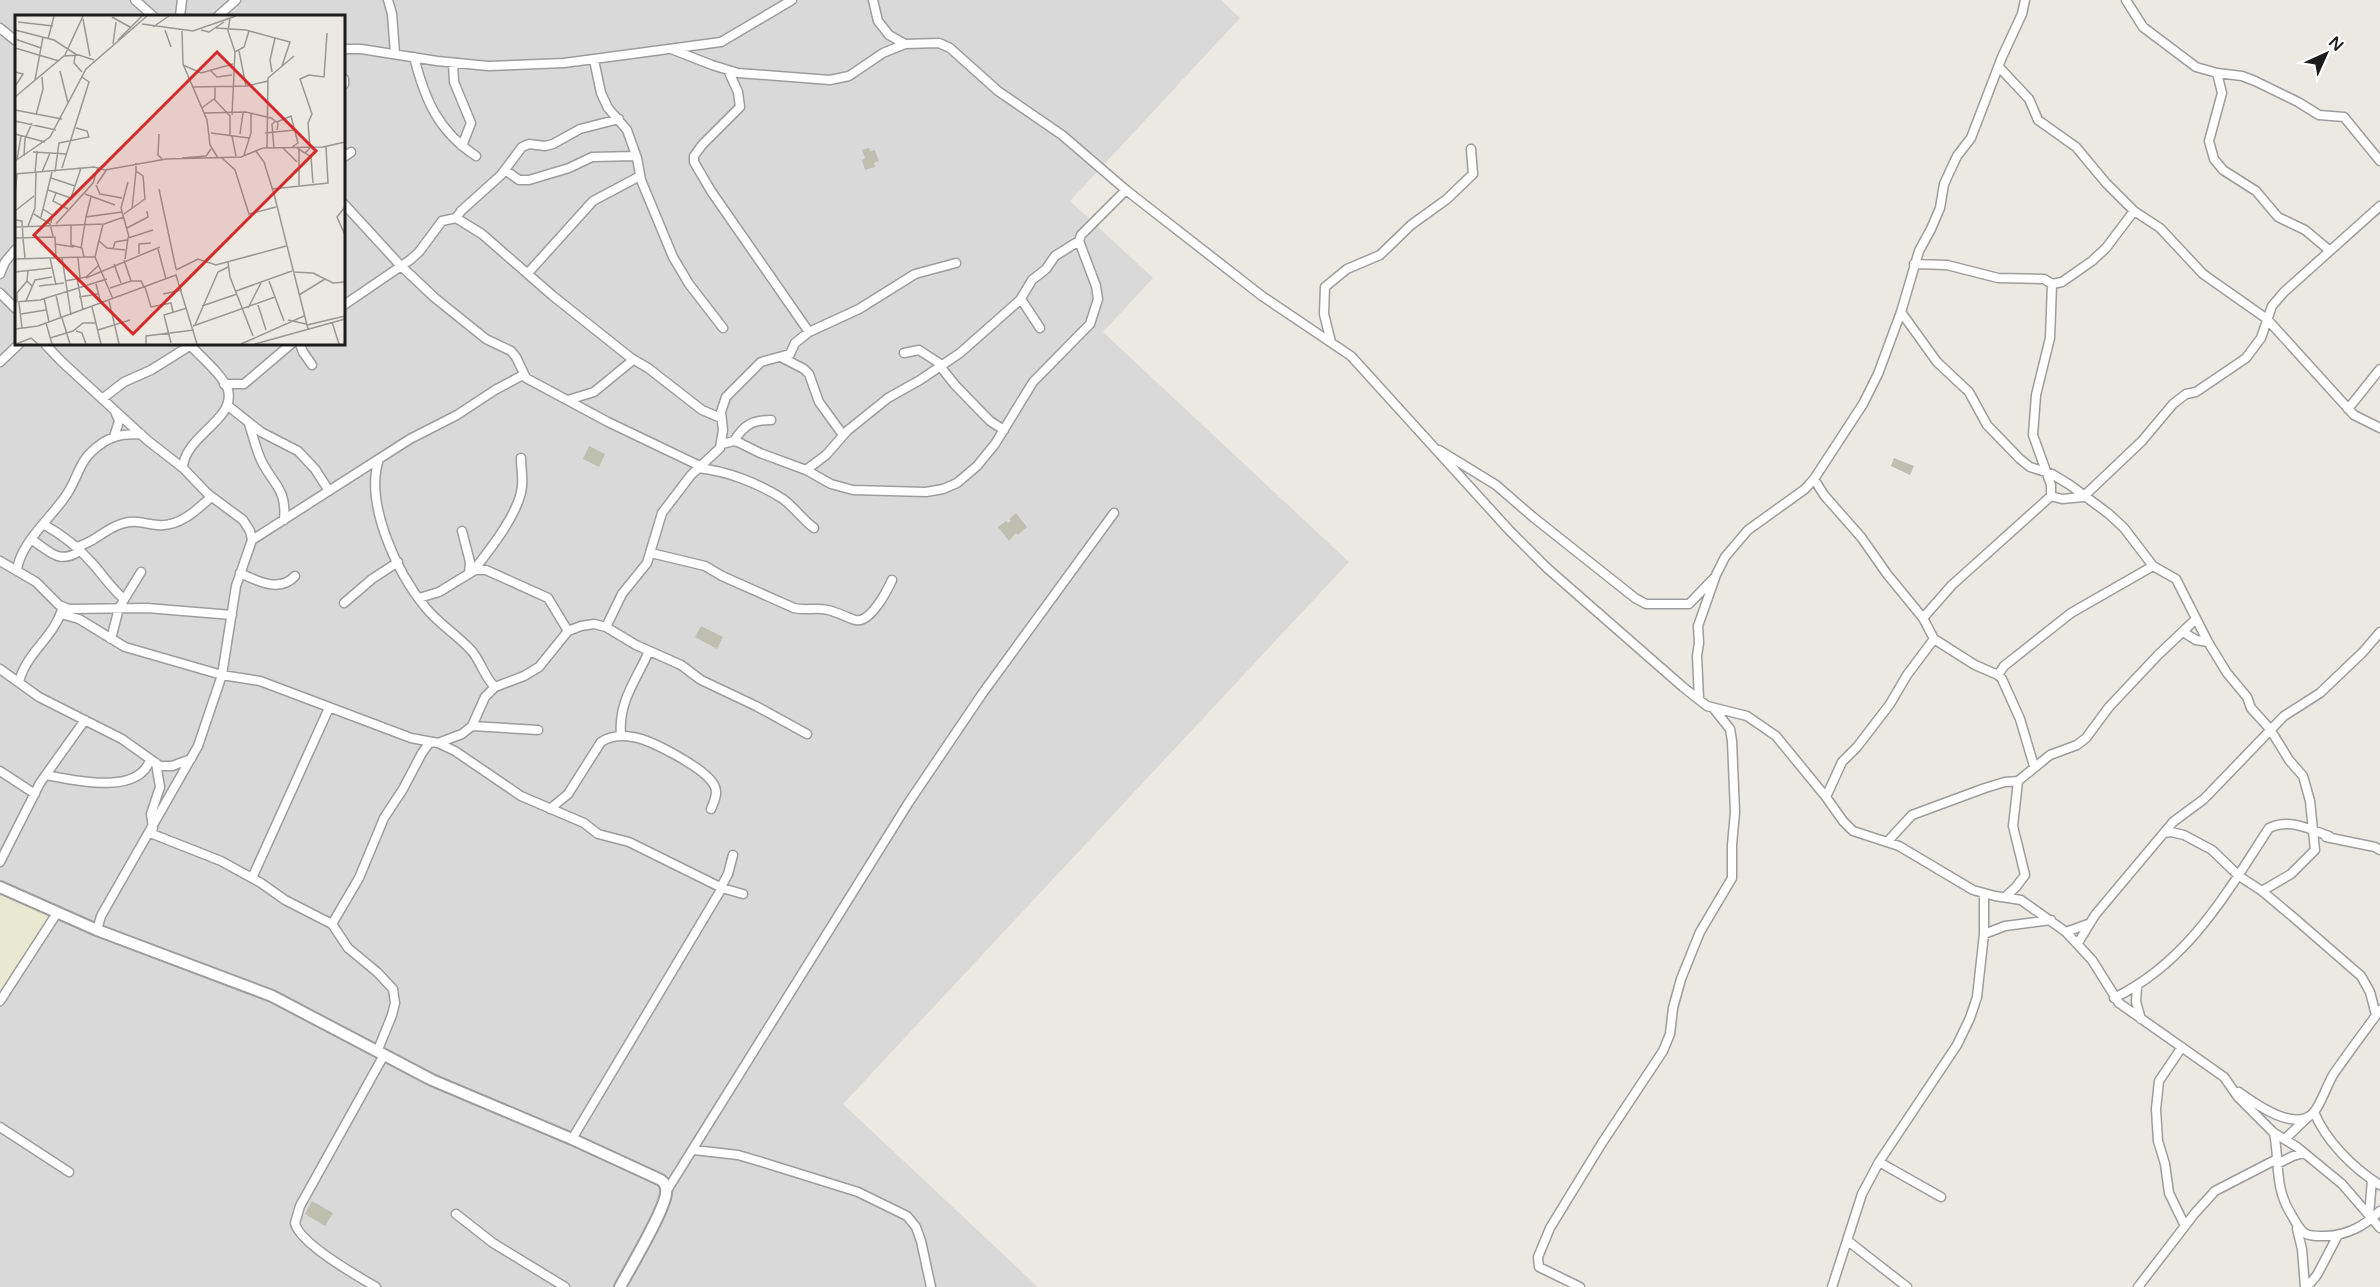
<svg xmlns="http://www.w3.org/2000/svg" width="2380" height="1287" font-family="'Varela Round',sans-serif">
<rect width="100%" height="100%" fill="#ece9e3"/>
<path fill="#dad9d9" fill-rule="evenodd" d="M 0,0 L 1221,0 L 1240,18 L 1070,201 L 1153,278 L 1103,332 L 1349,562 L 843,1104 L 1038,1287 L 0,1287 ZM 16,16 L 344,16 L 344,344 L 16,344 Z"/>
<path fill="#bfbfb0" d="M 869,148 L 870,151 L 875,150 L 879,161 L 874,163 L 875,167 L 865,170 L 862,160 L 865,158 L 862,150 Z
M 589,446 L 605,454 L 599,467 L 583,459 Z
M 1894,458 L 1914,466 L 1910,475 L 1891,466 Z
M 1016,513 L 1027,527 L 1018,535 L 1016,533 L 1009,541 L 998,527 L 1006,521 L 1008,523 L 1011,521 L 1009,519 Z
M 701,626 L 723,637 L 717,649 L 695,637 Z
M 312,1201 L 333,1213 L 325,1226 L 305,1214 Z"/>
<path fill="#e8e9d0" d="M 0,892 L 51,916 L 0,995 Z"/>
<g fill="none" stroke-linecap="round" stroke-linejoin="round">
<g stroke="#9d9d9d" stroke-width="11">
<path id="minor" d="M 135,0 L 153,16
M 388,0 L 392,14 L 395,53
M 873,0 L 878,21 L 889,35 L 905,44 L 939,43 L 950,48 L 998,91 L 1062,135 L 1126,190 L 1262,296 L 1351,356 L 1509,530 L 1547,568 L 1683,687 L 1707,706 L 1747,716 L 1776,736 L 1826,797 L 1843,821 L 1853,831 L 1899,846 L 1973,890 L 1995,896 L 2021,900 L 2066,932 L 2092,960 L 2119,1003 L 2224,1077 L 2238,1097 L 2274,1133 L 2297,1147 L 2342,1184 L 2380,1228
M 2126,0 L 2143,27 L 2196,67 L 2217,73 L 2242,76 L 2255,81 L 2298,102 L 2319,115 L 2344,117 L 2380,161
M 180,16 L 182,0
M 218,16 L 236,0
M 0,28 L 16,41
M 344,49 L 361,49 L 437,61 L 488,66 L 564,63 L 721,42 L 792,0
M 671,49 L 712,65 L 738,73 L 830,80 L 849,76 L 883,53 L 905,44
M 414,57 C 425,100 438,131 476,156
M 594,60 L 601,93 L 608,108 L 627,130 L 637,158 L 641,180 L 673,257 L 689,284 L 723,328
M 453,63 L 454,82 L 471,123 L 462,146
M 1999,67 L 2029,99 L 2038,120 L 2076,147 L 2106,183 L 2134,211 L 2160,228 L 2203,274 L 2267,319 L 2354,415 L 2380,428
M 728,70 L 738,92 L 740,107 L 702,145 L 694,156 L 694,162 L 711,191 L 809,332
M 2217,73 L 2222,93 L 2209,141 L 2214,159 L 2223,170 L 2256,191 L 2278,217 L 2305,230 L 2329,250
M 344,79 L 344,84
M 344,157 L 351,152
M 505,170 L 519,180 L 529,180 L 569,168 L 592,157 L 636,156
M 344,204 L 400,265 L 435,298 L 486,339 L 511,351 L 516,357 L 526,378 L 608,422 L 700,466
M 456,218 L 461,211 L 501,175 L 522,147 L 529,144 L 545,146 L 553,144 L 580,129 L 619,119
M 1914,264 L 1947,265 L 1998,278 L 2044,279 L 2052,284 L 2062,282 L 2092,261 L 2106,248 L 2134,211
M 528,273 L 593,201 L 640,176
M 0,274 L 5,262 L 16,249
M 0,293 L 16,309
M 1021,299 L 1040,328
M 344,305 L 410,260 L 419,252 L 442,221 L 456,218 L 482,234 L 553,296 L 631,358 L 648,368 L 702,410 L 721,418
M 1901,312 L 1937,362 L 1969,392 L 1987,425 L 2020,459 L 2030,467 L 2052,474 L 2070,485 L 2109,514 L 2124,528 L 2153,566 L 2176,579 L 2208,642 L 2227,673 L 2247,697 L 2251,708 L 2270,729 L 2289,760 L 2303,776 L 2310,801 L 2315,850 L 2291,874 L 2262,891
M 1331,342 L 1324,314 L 1325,287 L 1347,269 L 1380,255 L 1411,225 L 1447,199 L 1473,174 L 1471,149
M 45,344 L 61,361 L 147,440 L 183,468
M 300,344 L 303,352 L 312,365
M 904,353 L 919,350 L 942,365
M 781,357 L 804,369 L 809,374 L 819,402 L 843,435
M 0,362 L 19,344
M 940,366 L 955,385 L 990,421 L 1004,430
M 224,384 L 244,384 L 291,344
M 102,399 L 124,382 L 151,370 L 191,345
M 568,400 L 594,392 L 633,360
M 227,405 L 261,432 L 298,451 L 315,469 L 329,491
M 2348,409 L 2380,369
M 249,424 C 253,436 256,449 261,460 C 273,485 287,488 284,520
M 114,437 L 119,421 L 115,411
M 734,441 C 744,425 752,420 771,420
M 722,444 L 734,441 L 740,443 L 760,453 L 806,470 L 831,484 L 853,490 L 926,492 L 943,489 L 957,483 L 977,466 L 995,444 L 1033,382 L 1090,324 L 1098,299 L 1096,286 L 1079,241 L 1081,235 L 1126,190
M 1439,450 L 1496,485 L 1533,517 L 1635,598 L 1646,604 L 1689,604 L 1714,578
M 379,459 C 364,503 397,573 426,608 C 439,624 456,634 470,649 C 481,660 483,676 495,687
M 698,468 C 727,471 758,483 783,499 C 794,507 803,520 814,528
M 806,470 L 826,455 L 847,431 L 888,398 L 920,380 L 960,353 L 1020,300 L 1032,280 L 1046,269 L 1055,256 L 1079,241
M 1814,479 L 1824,495 L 1861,537 L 1887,574 L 1923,618 L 1934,639 L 1975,665 L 1998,675 L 2002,679 L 2020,719 L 2034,766
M 2051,496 L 2062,499 L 2083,497 L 2142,441 L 2173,404 L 2186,394 L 2196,392 L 2246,358 L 2261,338 L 2272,306 L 2284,292 L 2380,206
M 43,524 C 61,534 78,547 92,563 C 103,575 111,588 124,599
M 462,531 L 470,562 L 469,573
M 32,540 C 50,551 58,565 80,551
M 252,540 L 410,439 L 457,415 L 495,390 L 523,375
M 76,547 C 95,543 104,529 121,524 C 136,519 144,524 158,525 C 179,527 197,510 211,497
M 651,553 L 705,566 L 722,576 L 794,608 C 806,611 816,607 828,610 C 837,612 846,617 855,620 C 870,624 887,591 892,580
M 0,561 L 36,582 L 59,605 L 69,609 L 147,608 L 232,615
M 17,571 C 19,544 53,516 67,494 C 80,474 78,460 101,444 C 113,435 125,434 141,434
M 473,571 C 489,551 520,512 522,486 C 523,477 521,467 521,458
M 240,573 C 257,581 280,593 295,576
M 419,598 L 439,592 L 475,570 L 486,570 L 548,598 L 568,631
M 344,603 L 372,579 L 398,562
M 61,614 L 79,619 L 125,647 L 222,675 L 260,681 L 411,738 L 438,743 L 455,751 L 521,796 L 584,823 L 598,834 L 629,842 L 722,888 L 743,894
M 1923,618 L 1952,585 L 2051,496 L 2051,485 L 2033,435 L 2036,395 L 2050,338 L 2052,284
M 606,627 L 622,594 L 647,563 L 662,513 L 691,475 L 720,448 L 723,430 L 721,412 L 726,397 L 761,362 L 790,354 L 795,343 L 809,332 L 859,309 L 915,274 L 956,263
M 2183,632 L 2196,640 L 2208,642
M 111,639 L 119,608 L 141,572
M 0,669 L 39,697 L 122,739 L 160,766 L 172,766 L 191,759
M 1998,675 L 2004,666 L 2071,613 L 2153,566
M 19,682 C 26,653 53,638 62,610
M 1699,699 L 1697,656 L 1699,643 L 1698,626 L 1716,575 L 1725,557 L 1748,530 L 1805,489 L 1814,479 L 1863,404 L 1878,374 L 1901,312 L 1919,251 L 1931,229 L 1940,208 L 1944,184 L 1957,156 L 1971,138 L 2002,57 L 2022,14 L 2025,0
M 472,726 L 538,730
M 621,736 C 618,701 636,681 649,651
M 438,743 L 462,734 L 472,726 L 485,697 L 495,687 L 524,676 L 539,667 L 568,631 L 581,626 L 594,624 L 606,627 L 636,645 L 681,665 L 701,680 L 756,706 L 807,734
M 0,771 L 35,794
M 46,775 C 73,780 138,796 150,760
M 1826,797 L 1842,762 L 1857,747 L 1890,704 L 1907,675 L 1934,639
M 550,809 L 568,794 L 601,742 C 610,736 622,735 633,737 C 651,740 708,769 715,787 C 718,794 714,802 711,809
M 153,828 L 151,814 L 160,787 L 156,763
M 150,833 L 221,861 L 261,883 L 285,900 L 332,924 L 348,948 L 377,972 L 393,989 L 395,1003 L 392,1015 L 377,1052
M 2164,833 L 2171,832 L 2184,835 L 2212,850 L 2239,876 L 2262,891 L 2293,917 L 2361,976 L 2370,992 L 2376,1015
M 2326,837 L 2375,847 L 2380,850
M 1888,841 L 1912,815 L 1985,788 L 2005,782 L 2018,781 L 2050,755 L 2077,745 L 2086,738 L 2109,707 L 2158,655 L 2196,619
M 0,862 L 40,783 L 85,720
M 252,878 L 329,708
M 721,887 L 728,874 L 733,855
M 2005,897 L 2016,887 L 2025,875 L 2013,826 L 2018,781
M 332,924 L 359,878 L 384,818 L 403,789 L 422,753 L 430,742
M 97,930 L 101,916 L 198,746 L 222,675 L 236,586 L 252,540 L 250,531 L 243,520 L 208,494 L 183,468 C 184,436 236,420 228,390 C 223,375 200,356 189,344
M 2066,932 L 2088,924
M 1984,934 L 2005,926 L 2051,920
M 2078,943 L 2095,915 L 2173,822 L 2204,799 L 2284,716 L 2320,693 L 2363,652 L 2380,632
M 2137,987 L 2136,1002 L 2141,1019
M 2114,998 C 2188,962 2226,894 2269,828 C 2290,818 2309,829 2329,836
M 0,1001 L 57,913
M 2182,1047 L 2159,1081 L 2156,1109 L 2158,1141 L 2165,1164 L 2169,1193 L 2185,1226
M 2239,1092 C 2254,1103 2296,1134 2314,1112 C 2322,1102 2326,1087 2333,1075 C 2348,1053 2364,1032 2380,1010
M 2314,1112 C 2326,1141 2353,1168 2380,1185
M 0,1127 L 69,1172
M 2274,1133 C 2280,1163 2274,1187 2291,1214 C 2302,1233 2302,1237 2326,1236 C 2348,1235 2364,1226 2380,1211
M 572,1139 L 722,888
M 2285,1139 L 2308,1117
M 694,1150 L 738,1155 L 765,1163 L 858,1192 L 907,1216 L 916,1227 L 921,1241 L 931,1287
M 1879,1162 L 1941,1197
M 2277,1164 L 2293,1156 L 2304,1153
M 666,1192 L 909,802 L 982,694 L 1114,513
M 456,1214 L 493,1243 L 565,1287
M 2369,1215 L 2372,1180
M 2297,1229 L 2302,1249 L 2305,1287
M 1848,1241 L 1907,1287
M 376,1287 C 357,1276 299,1243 295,1223 L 300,1206 L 384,1055
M 1580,1287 L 1539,1267 L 1538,1257 L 1550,1228 L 1602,1143 L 1663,1051 L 1670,1034 L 1673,1008 L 1681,979 L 1700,932 L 1732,878 L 1732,845 L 1735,812 L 1732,741 L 1730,729 L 1714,709
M 1832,1287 L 1862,1194 L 1879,1162 L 1957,1045 L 1970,1018 L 1977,997 L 1984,934 L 1984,894
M 2138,1287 L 2195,1213 L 2215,1191 L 2277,1159
M 2307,1287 L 2317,1275 L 2338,1235"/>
</g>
<g stroke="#9d9d9d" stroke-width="14">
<path id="tertiary" d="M 0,887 L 97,930 L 272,996 L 432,1080 L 572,1139 L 661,1180 C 665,1183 667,1187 666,1193 C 665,1210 630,1268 620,1287"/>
</g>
<use href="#minor" stroke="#fff" stroke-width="8"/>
<use href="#tertiary" stroke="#fff" stroke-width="10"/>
</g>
<g transform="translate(15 15)">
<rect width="330" height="330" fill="#ece9e3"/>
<path fill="none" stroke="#999793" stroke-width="1.5" d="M 97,2 L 115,12M 215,3 L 213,16 L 220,37 L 229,32 L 234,16M 68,4 L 75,41M 3,7 L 38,11M 127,9 L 178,16 L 221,1M 138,12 L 154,1M 201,13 L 231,15 L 275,27 L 267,51M 0,15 L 39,25 L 62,40M 150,15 L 156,32M 186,15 L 194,17 L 209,7M 167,16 L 168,49 L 192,105 L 195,130 L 203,143M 0,24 L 26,33M 33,24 L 39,1M 103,25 L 127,1M 98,29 L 101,7M 0,33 L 44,46M 224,36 L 231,71M 50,40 L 68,1M 60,41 L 59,48 L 67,57M 168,50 L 186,58 L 218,49M 195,55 L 202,62 L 217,60M 45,56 L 53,88M 0,57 L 8,59 L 1,70M 257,57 L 255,45 L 260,23M 20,65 L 28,22M 178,72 L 232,71 L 253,66M 0,82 L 49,41 L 64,40 L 79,45M 199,84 L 215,101 L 215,120M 187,93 L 200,83 L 200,72M 0,95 L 47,104M 189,98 L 231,97 L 256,103 L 263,108 L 262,115M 21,100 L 28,74 L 27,62M 217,100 L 220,37M 0,106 L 41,115M 262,107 L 276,101 L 283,128 L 277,132M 196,118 L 234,123M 250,118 L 280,115M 0,119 L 30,127M 144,119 L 143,140 L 147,144M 225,119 L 228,98M 217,121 L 221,141M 54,126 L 74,122 L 72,116 L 61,113M 252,133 L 253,63 L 279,41M 268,133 L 282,147M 282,133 L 290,138 L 295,133 L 293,108 L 297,99 L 285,64 L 294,60 L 309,62 L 312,18M 259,134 L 257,109 L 261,106M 284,134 L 284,170M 241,136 L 249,147 L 259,179 L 293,314M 18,137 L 52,139M 290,138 L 296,142 L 298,168M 229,140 L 236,118 L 236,99M 9,141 L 10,124 L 17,108M 167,143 L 191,141 L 196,134M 207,143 L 220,155 L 234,199 L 261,192M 2,145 L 6,121M 0,146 L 35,122 L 71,54 L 132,1M 47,153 L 74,67 L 67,62M 27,157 L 35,138M 40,157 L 44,128 L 54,126M 20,158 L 22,136M 0,159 L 79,152 L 90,155 L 151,144 L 226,142 L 248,133 L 308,132 L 330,127M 36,163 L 60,171M 113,167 L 106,193 L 114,222M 82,169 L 92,154M 81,170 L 85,179 L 107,183M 144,174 L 161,254M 257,174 L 313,168 L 311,132M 33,175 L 56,183 L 66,153M 41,178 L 38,186 L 53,194M 70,179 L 100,190M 0,182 L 2,159M 330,192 L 322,202 L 330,220M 28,194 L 37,200 L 36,208M 117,194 L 121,156M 0,196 L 19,181M 19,199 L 35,209 L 38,221M 109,199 L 130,184 L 128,161 L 121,156 L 121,148M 26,202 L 37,157M 71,202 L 76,182M 0,205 L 7,206 L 8,223M 41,209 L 78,168 L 83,152M 56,210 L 56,230 L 67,233 L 69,242 L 80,242 L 98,284M 13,211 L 20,193 L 21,158M 0,212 L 89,209 L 109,202M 112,213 L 133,202 L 132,196M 0,223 L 40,222 L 41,243M 8,223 L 10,243M 84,226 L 92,233 L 110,235M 40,229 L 59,232M 66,233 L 71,202 L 107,197M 98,234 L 100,227 L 112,225M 143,234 L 151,264M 124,239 L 124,229 L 136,228M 80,242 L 88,209M 35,243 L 41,270M 47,243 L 56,300M 63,243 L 65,263M 0,244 L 69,242M 110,244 L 113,223 L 138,215M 109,245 L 116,266M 213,247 L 215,262 L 238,321M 99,249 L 106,268M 13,255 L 12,266 L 17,271M 161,255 L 183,244 L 201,250 L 271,231M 0,257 L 36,253M 278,257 L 298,258 L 318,268 L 330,267M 62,263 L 68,295M 71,263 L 145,232M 50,266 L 71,262 L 84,250M 254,266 L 269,306M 81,269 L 86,289M 24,271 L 49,268M 130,272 L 136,292 L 156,288 L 158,297M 95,273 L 116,266 L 126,266 L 129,272M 221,276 L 277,256M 148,279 L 167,275M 41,280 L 46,303M 284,280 L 310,264M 64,282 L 83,279M 29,283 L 34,307M 11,286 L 20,265 L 37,262M 94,286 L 104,329M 0,287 L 25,285 L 92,264M 2,287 L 2,278 L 12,266M 4,288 L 7,313M 243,290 L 251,315M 187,291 L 222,279M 77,292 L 86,329M 233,293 L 246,268M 6,299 L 31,295M 47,303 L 55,329M 273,305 L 291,309M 317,307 L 324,329M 31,308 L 37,329M 180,310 L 203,257 L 213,252M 292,310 L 330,301M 178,311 L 260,282M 0,314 L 23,311 L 161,260 L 182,329M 83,315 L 115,305M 61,316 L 67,318 L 71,329M 35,323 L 58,316 L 68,308 L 81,308M 156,328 L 149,300 L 172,293M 1,329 L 16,323 L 23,329M 131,329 L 131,321 L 179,315M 226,329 L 289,301M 240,329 L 330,304"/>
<path fill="#d62828" fill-opacity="0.15" stroke="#d62828" stroke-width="3" d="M 202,37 L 301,136 L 118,319 L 19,220 Z"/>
<rect width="330" height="330" fill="none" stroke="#1c1c1c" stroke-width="3"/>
</g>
<g transform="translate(2326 54) rotate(45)" stroke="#ffffff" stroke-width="4.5" paint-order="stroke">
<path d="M0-4.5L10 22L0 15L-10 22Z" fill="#1c1c1c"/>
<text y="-9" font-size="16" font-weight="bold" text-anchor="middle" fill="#1c1c1c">N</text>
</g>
</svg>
